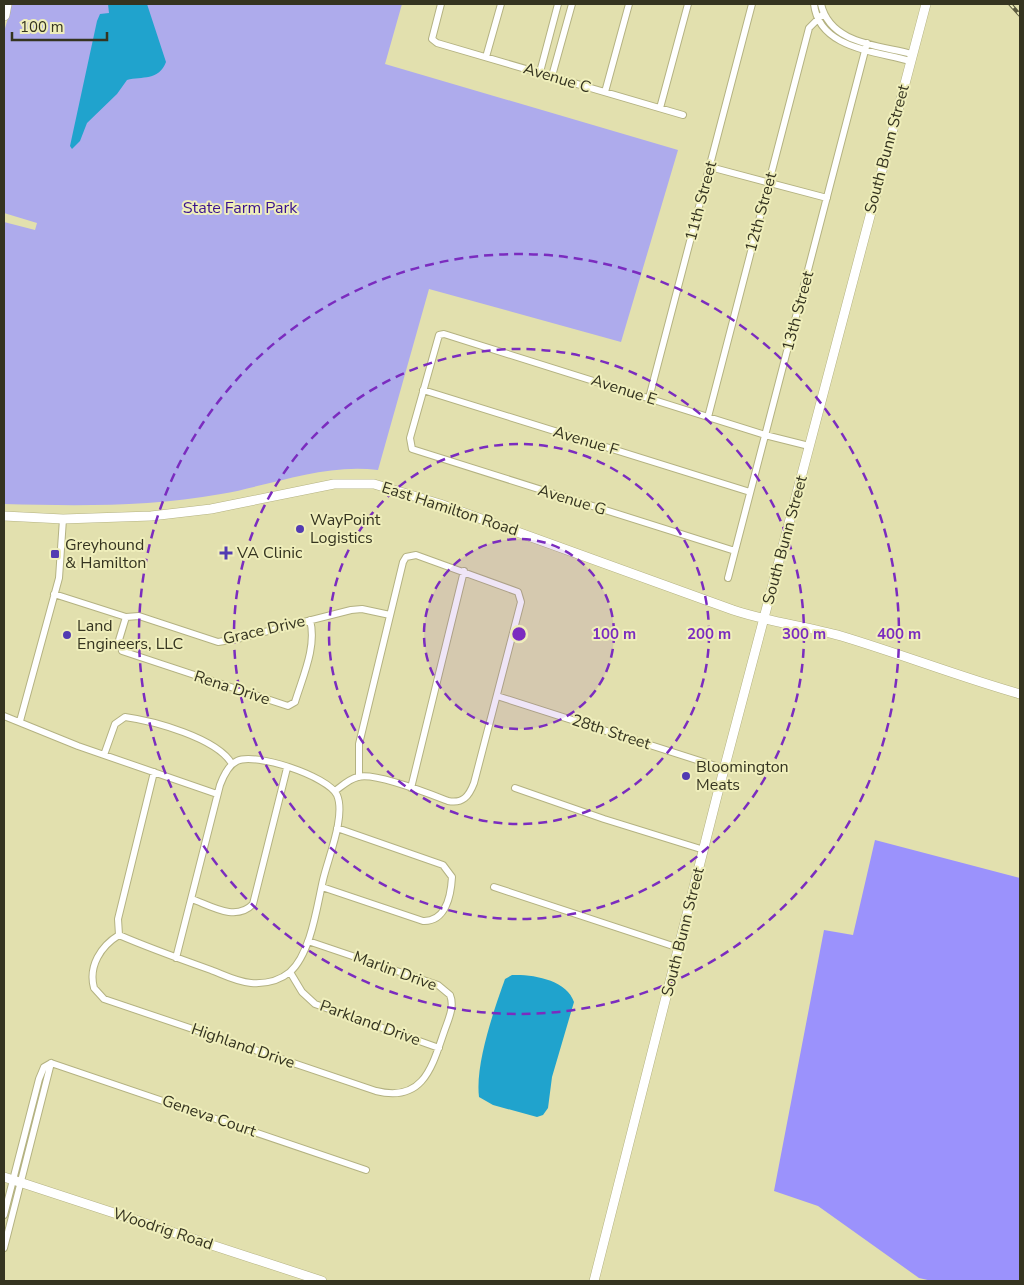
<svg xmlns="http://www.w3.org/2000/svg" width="1024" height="1285" font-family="'Nunito Sans',sans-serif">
<rect width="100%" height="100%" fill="#e2e0ae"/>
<path fill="#aeabec" d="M 12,4 L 402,4 L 385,64 L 678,150 L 621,342 L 429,289 L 378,470 C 326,463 272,485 221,494 C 148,507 77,506 4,504 L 4,222 L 35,230 L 37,223 L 4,213 L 4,32 Z"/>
<path fill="#9b92fc" d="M 875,840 L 1020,878 L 1020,1281 L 932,1281 L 919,1278 L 818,1206 L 774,1191 L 824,930 L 853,935 Z"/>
<path fill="#20a3cd" d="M 108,4 L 147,4 L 166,62 C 159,81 142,76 127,80 L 117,94 L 87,123 L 80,141 L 72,149 L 70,146 L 97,21 L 100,14 L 109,13 Z
M 512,975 C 533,974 567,980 574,1002 L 552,1077 L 548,1108 L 543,1115 L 537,1117 L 493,1105 L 479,1097 C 475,1064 494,1010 505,979 Z"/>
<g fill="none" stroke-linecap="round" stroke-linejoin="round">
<g stroke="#b4b282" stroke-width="8">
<path id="street" d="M 441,4 L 432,39 L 437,43 L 683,115
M 814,4 C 819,49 876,51 910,61
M 821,4 C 830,44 878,45 912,54
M 486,57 L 501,4
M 540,72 L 558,4
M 552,76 L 572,4
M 605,92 L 629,4
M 660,108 L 688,4
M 710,167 L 827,198
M 423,390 L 750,492
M 649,398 L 752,4
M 708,417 L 809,28 L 823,14
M 735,551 L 412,449 L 410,438 L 439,335 L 444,334 L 765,435 L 809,446
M 728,578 L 867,43
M 54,594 L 126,617 L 139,616 L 218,642 L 237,639 L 351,610 L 362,609 L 390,615
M 126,617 L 119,640 L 122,651 L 288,706 L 295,702 C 303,676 317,646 310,620
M 497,696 L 725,769
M 4,716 L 78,746 L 217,794
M 20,721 L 59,578 L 63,519
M 104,755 L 115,724 L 125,717 C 154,721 217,738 232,764
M 411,788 L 464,571
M 515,788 L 604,819 L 704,850
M 335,791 C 342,786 349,779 358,777 C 375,772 430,794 448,801 C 463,804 469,796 474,783 L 521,602 L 518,592 L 416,555 L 406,557 L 403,562 L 359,744 L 359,777
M 322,887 L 423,921 C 446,922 451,895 452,877 L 443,865 L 337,828
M 494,887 L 679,948
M 192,899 C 211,906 236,922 253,904 L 287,768
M 119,935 C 149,948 180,959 211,970 C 224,975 237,982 251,983 C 265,984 279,981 290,972 C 311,953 317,906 323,880 C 328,858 346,816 337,795 C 328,776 255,752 237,761 C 228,765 223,777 220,785 L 176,958
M 119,935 C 101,946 88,966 94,988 L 104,999 L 376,1091 C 423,1103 432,1067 444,1032 C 448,1020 455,1007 450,995 L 438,985 L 308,941
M 119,935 L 118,919 L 154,772
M 290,972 L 302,992 L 315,1004 L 439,1048
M 51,1063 L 366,1170
M 4,1215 L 39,1079 L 44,1067 L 51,1063
M 4,1248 L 51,1063"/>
</g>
<g stroke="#b4b282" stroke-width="10">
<path id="secondary" d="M 4,516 L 63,519 L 151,516 L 211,509 L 334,484 L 374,484 L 440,504 L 733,610 C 769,622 805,626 841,636 C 901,654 960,677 1020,694
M 4,1177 L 322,1281
M 594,1281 L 717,796 L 926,4"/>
</g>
<g stroke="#b4b282" stroke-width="12">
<path id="highway" d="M 4,15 L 6,4"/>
</g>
<use href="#street" stroke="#fff" stroke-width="6"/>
<use href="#secondary" stroke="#fff" stroke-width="9"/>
<use href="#highway" stroke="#fff" stroke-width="11"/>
<g stroke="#5c5b40" stroke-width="4">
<path id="rail" d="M 1010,4 L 1020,15"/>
</g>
<use href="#rail" stroke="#efeebb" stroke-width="2" stroke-dasharray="5.5" stroke-linecap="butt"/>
</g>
<circle cx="519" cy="634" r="95" fill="#7b2cbf" fill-opacity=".12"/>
<g fill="none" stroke="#7b2cbf" stroke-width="2.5" stroke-dasharray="9 6">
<circle cx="519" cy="634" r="95"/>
<circle cx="519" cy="634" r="190"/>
<circle cx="519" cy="634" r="285"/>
<circle cx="519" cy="634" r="380"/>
</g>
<g fill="#523bb2" stroke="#efeebb" stroke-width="2">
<circle cx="300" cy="529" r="5"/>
<path d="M223.5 545.5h5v5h5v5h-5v5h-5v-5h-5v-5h5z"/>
<rect x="50" y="549" width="10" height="10" rx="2.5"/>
<circle cx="67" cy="635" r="5"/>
<circle cx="686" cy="776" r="5"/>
</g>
<g text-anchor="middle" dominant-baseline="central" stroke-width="4" stroke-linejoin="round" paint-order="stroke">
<g font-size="16" fill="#353420" stroke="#efeebb">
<text transform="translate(557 78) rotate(17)">Avenue C</text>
<text transform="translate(887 149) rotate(-75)">South Bunn Street</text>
<text transform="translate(701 201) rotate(-75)">11th Street</text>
<text transform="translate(761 212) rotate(-75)">12th Street</text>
<text transform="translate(798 311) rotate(-75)">13th Street</text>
<text transform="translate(624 390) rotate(18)">Avenue E</text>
<text transform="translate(586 441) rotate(17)">Avenue F</text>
<text transform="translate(572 500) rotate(17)">Avenue G</text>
<text transform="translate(450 509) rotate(18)">East Hamilton Road</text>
<text transform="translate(785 540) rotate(-75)">South Bunn Street</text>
<text transform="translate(264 630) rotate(-13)">Grace Drive</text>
<text transform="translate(232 688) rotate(18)">Rena Drive</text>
<text transform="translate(611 732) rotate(18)">28th Street</text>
<text transform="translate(683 932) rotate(-76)">South Bunn Street</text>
<text transform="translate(395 971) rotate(20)">Marlin Drive</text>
<text transform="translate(370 1023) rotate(20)">Parkland Drive</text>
<text transform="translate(243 1046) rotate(19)">Highland Drive</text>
<text transform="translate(209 1116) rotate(19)">Geneva Court</text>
<text transform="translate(163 1229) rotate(18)">Woodrig Road</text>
</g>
<g font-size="16" fill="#38118e" stroke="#efeebb">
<text x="240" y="208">State Farm Park</text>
</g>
<g font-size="16" fill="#353420" stroke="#efeebb" text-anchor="start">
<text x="310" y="520">WayPoint<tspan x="310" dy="18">Logistics</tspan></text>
<text x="65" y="545">Greyhound<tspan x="65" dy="18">&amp; Hamilton</tspan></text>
<text x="237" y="553">VA Clinic</text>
<text x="77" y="626">Land<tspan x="77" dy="18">Engineers, LLC</tspan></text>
<text x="696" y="767">Bloomington<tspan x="696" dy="18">Meats</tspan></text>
</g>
</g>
<circle cx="519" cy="634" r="8" fill="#7b2cbf" stroke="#efeebb" stroke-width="2.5"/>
<g font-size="15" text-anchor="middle" font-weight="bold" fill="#7b2cbf" stroke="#efeebb" stroke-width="4" stroke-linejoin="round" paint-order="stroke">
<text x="614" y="639">100 m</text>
<text x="709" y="639">200 m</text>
<text x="804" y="639">300 m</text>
<text x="899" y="639">400 m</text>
</g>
<rect width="1024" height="1285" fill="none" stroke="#353420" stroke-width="10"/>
<path d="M12 32v8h95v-8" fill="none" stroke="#353420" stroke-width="2.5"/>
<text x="20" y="32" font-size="15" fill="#353420" stroke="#efeebb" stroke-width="4" paint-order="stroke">100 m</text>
</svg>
